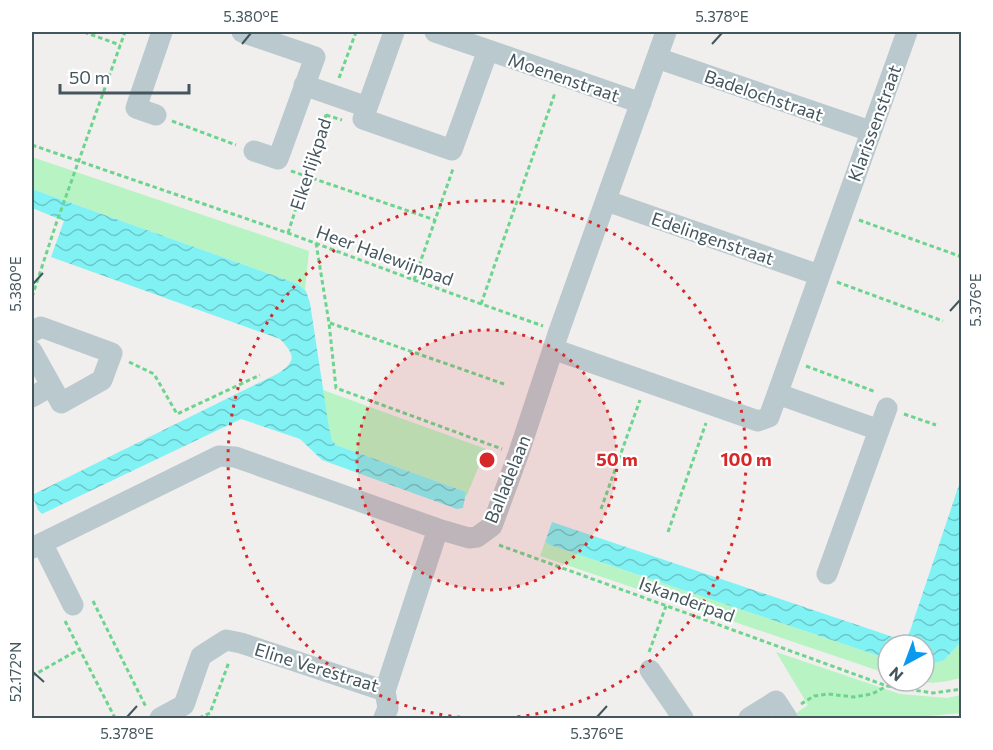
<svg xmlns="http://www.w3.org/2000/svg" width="993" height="750" font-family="Commissioner,sans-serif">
<defs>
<pattern id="water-waves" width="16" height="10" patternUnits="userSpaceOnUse" patternTransform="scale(1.5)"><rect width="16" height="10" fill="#81f2f4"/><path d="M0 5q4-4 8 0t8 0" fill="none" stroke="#6bc7c9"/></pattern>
</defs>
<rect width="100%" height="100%" fill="#f1eeee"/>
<path fill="#b8f3c3" d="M 32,157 L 309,251 L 305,290 L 298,284 L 32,189 Z
M 323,390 L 486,449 L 466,497 L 466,492 L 336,445 C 325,434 325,405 323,390 Z
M 545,542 L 550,545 L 888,659 L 888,674 L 540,556 Z
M 961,642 L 961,678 C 947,681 934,685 919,681 L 924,681 L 924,666 L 944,660 Z
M 776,652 L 900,694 L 947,698 L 961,695 L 961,713 L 906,718 L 794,718 L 792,716 L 808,705 Z"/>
<path fill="url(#water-waves)" d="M 32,189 L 298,284 L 306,291 L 310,303 L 329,428 L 332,440 L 336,445 L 466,492 L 463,508 L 457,509 L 322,460 L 300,439 L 241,419 L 42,514 L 38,510 L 32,495 L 277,374 C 297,361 295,355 280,339 L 51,257 L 64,221 L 32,208 Z
M 961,479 L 961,642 L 944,660 L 926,666 L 924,666 L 924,645 L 888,645 L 888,659 L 550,545 L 545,542 L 552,522 L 905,641 L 910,631 Z"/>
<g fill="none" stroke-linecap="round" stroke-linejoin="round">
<path stroke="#6dd48d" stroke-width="3" stroke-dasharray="4.5 3" stroke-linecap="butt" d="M 84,32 L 120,45
M 339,78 L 356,32
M 326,115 L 342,120
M 172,121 L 236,145
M 32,145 L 288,233 L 414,280 L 543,326
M 291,171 L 435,220
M 859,220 L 962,257
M 288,233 L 327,112
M 316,243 L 329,323 L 336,388 L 502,449
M 414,280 L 453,169
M 837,282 L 943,321
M 32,297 L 56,224 L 125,32
M 481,304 L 555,93
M 330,323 L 504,384
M 129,362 L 154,374 L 177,414 L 260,375
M 806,366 L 876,392
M 904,414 L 936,425
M 601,509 L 640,400
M 668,532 L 706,423
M 499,545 L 887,686 L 933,693 L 962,689
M 93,601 L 146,707
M 65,621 L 115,718
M 649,652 L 666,606
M 32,676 L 80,649
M 801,704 L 814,696 L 828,694 L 854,697 L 872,694 L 887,686
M 199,718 L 210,713 L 229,662"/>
<path stroke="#bac9ce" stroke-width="21" d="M 242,32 L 315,57 L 278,159 L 254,151
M 394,32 L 363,119 L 452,150 L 488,50 L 435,32
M 488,50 L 641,103
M 657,58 L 870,131
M 304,85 L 367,107
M 156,115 L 136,108 L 162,32
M 607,201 L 819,275
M 32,332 L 41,327 L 112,353 L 102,380 L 61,403 L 32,351
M 553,349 L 758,421 L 769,417 L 907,32
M 778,394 L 879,430
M 32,397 L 51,386
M 42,543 L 73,605
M 32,548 L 219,456 L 235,457 L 438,529 L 469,538 L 477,537 L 492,526 L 518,455 L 559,331 L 666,32
M 827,574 L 887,408
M 650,670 L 683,718
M 160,718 L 184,705 L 201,656 L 226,640 L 241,643 L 385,691
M 384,718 L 388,708 L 385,691 L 438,529
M 749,718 L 776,701 L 787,718"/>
</g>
<path fill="none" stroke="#44565d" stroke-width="2" d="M 242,44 L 251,33M 712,44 L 722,33M 33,284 L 43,273M 950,311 L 960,300M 33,672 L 44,682M 127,717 L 137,706M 597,717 L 607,706"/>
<circle cx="487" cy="460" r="130" fill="#d62828" fill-opacity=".12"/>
<g fill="none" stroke="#d62828" stroke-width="3" stroke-dasharray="3 6">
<circle cx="487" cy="460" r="130"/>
<path d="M469 718A259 259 0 1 1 505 718"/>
</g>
<g text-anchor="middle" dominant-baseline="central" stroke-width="4.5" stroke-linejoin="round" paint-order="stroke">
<g font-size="18" fill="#44565d" stroke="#fff">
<text transform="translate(564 77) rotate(19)">Moenenstraat</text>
<text transform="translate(764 95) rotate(19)">Badelochstraat</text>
<text transform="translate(874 123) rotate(-70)">Klarissenstraat</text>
<text transform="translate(310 164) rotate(-72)">Elkerlijkpad</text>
<text transform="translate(713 238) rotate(19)">Edelingenstraat</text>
<text transform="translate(385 255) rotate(20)">Heer Halewijnpad</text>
<text transform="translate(507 479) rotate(-68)">Balladelaan</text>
<text transform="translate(687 599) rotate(20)">Iskanderpad</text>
<text transform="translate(317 667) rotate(17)">Eline Verestraat</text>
</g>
</g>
<circle cx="487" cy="460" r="9" fill="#d62828" stroke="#fff" stroke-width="3"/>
<g font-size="18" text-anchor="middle" font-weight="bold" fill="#d62828" stroke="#fff" stroke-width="4.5" stroke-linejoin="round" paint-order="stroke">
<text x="617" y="466">50 m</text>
<text x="746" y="466">100 m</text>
</g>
<rect width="993" height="750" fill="none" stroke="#ffffff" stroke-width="66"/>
<g transform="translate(906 663) rotate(221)"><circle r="28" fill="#ffffff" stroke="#b4bbbe" stroke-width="1.5"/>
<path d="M0-4.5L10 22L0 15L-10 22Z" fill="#099aef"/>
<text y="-9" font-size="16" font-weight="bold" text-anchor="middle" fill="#44565d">N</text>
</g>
<path d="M60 84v9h129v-9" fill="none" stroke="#44565d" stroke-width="3"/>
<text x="69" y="84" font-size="18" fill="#44565d" stroke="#ffffff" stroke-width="4.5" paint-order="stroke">50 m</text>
<rect x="33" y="33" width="927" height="684" fill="none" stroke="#44565d" stroke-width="2"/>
<g font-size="15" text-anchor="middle" fill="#44565d">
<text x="251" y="22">5.380°E</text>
<text x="722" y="22">5.378°E</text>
<text transform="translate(16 284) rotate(-90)" y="5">5.380°E</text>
<text transform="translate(976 300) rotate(-90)" y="5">5.376°E</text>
<text transform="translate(16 672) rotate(-90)" y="5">52.172°N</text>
<text x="127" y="739">5.378°E</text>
<text x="597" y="739">5.376°E</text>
</g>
</svg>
